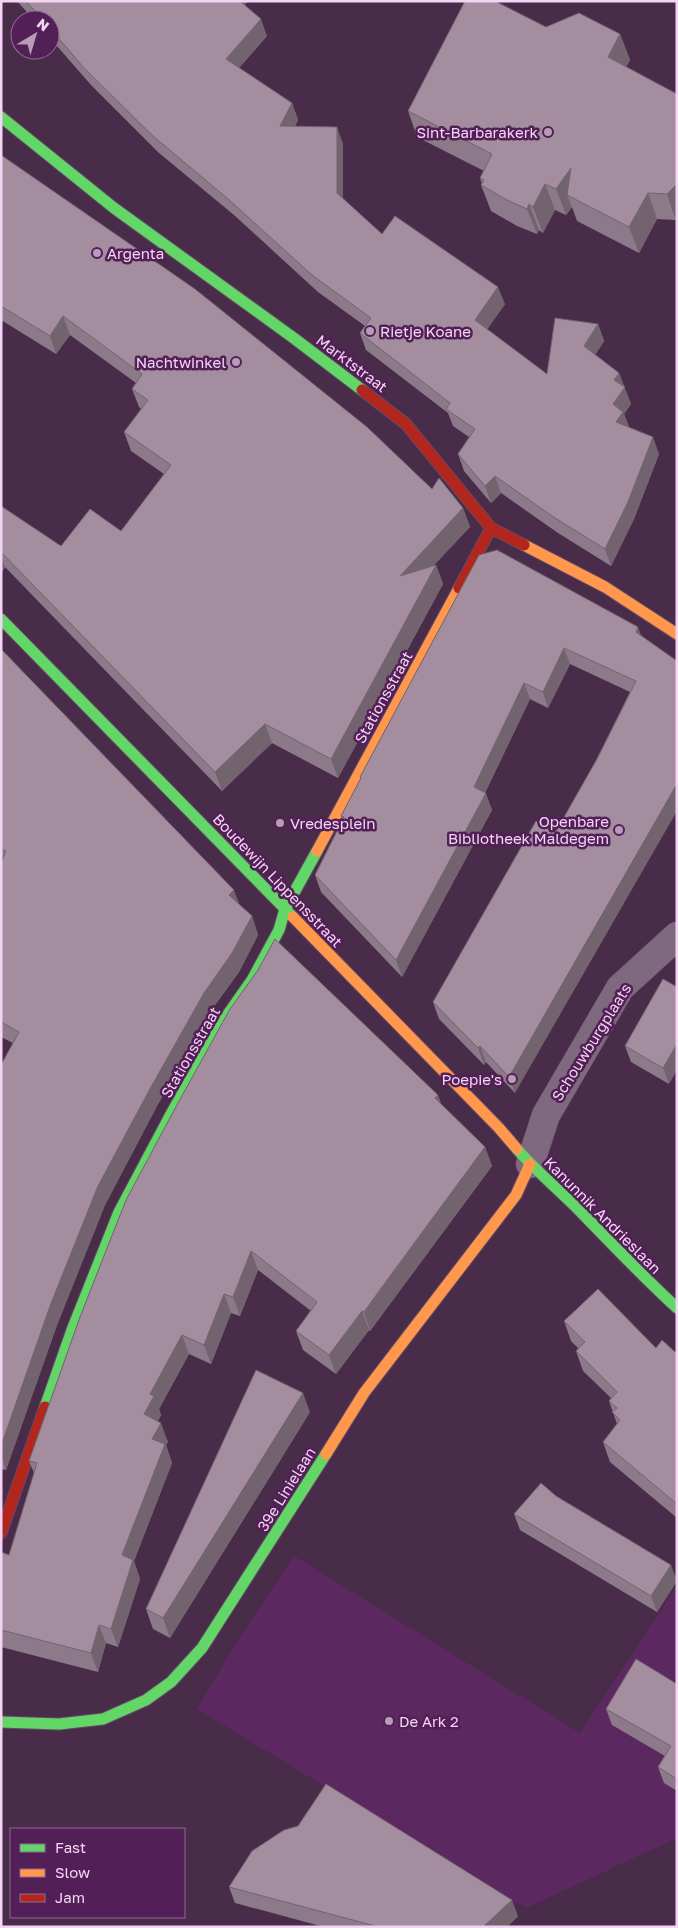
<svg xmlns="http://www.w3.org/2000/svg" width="678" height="1928" font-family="'Golos Text',sans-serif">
<rect width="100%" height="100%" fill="#482c49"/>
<path fill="#5c2860" d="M 294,1556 L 580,1733 L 677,1586 L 677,1838 L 526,1908 L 197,1709 L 232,1650 Z"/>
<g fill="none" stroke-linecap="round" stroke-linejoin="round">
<g stroke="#634b65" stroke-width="29">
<path id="street" d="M 530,1164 L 546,1115 L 620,988 L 677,936"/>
</g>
<g stroke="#634b65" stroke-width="13">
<path id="fast" d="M 1,117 L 114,208 L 295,339 L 362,390
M 1,619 L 293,917
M 517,1149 C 535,1170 557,1188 577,1208 C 610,1242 642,1276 677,1308
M 45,1407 L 72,1330 L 119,1212 L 171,1114 L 224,1020 L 252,980 L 279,930 L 285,909 L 317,851
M 1,1722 L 59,1724 L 103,1719 L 146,1700 L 171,1682 L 202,1648 L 326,1454"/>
</g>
<g stroke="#634b65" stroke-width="13">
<path id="slow" d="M 524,545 L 605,587 L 677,634
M 317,851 L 459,588
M 293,917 L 499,1128 L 517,1149
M 326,1454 L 364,1393 L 516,1195 L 530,1164"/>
</g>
<g stroke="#634b65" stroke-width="13">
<path id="jam" d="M 362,390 L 406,424 L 491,528 L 524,545
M 459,588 L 491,528
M 1,1533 L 45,1407"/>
</g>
<use href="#street" stroke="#7e697f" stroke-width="28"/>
<use href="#fast" stroke="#63d668" stroke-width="11"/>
<use href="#slow" stroke="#ff974d" stroke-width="11"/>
<use href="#jam" stroke="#b3261e" stroke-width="11"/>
</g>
<path fill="#8c7989" d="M 17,1 L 248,1 L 244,5 L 267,36 L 239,68 L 292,103 L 298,120 L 295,126 L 343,144 L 343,199 L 382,234 L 505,304 L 487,329 L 547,374 L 598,324 L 604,341 L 595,355 L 619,373 L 631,404 L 624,414 L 629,427 L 659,454 L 634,519 L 611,566 L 558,533 L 501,493 L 491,503 L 464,471 L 458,454 L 469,437 L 453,426 L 448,413 L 366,350 L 360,333 L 365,326 L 318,292 L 234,215 L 159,153 L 91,85 L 50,38 L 50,20 L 34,20 Z
M 546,27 L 620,34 L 630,60 L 626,67 L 676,220 L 657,219 L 639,253 L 577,221 L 572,207 L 566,215 L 555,210 L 543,233 L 539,230 L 537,234 L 517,226 L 491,211 L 481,185 L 482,184 L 480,178 L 484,171 L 417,137 L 408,111 Z
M 1,155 L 432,489 L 463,508 L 470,527 L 433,566 L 436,565 L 443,584 L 338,778 L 272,743 L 222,791 L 5,567 L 1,573 L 1,506 L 61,546 L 121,531 L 164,474 L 131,451 L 124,432 L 141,409 L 139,407 L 132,389 L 136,383 L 70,335 L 56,354 L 1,320 Z
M 479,555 L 641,636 L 677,661 L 515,1093 L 486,1062 L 484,1065 L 439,1019 L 433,1002 L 555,833 L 597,759 L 630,692 L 570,664 L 548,708 L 530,699 L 485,793 L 492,810 L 402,977 L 321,892 L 315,875 L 343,820 L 341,816 L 360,779 L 360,777 Z
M 1,649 L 240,905 L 252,916 L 258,935 L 239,972 L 210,1012 L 157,1106 L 105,1205 L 57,1325 L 6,1470 L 1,1469 L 1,1065 L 13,1043 L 1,1037 Z
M 663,979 L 669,1084 L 631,1062 L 625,1046 Z
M 438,1095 L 441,1104 L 485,1147 L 492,1166 L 370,1331 L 369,1330 L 336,1374 L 303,1350 L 296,1331 L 311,1311 L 258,1270 L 240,1316 L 231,1313 L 211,1364 L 189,1354 L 159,1409 L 161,1415 L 158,1421 L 168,1442 L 166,1445 L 172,1463 L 134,1561 L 140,1579 L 118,1647 L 106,1643 L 98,1672 L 1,1647 L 1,1552 L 9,1555 L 34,1473 L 29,1461 L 80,1317 Z
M 564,1321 L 656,1348 L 675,1352 L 677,1350 L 677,1518 L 610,1462 L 603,1442 L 617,1424 L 609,1401 L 611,1398 L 583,1371 L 576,1351 L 578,1348 L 571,1341 Z
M 310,1412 L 170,1638 L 153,1629 L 146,1609 Z
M 556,1496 L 677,1581 L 657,1612 L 520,1530 L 514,1514 Z
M 677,1684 L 677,1791 L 664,1783 L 658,1767 L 665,1756 L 612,1725 L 606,1709 Z
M 229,1887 L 518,1916 L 507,1927 L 324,1927 L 235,1903 Z"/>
<path fill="#72636f" d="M 235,1 L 248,1 L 239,12 Z
M 261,19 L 267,36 L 232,76 L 226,59 Z
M 620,34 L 630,60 L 618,83 L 608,57 Z
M 292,103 L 298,120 L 286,143 L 280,126 Z
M 337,127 L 343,144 L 343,210 L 337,193 Z
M 571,168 L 567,195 L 572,207 L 566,215 L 556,189 Z
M 545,184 L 555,210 L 543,233 L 533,207 Z
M 677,184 L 677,219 L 676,220 L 667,194 Z
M 648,193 L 657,219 L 639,253 L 629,227 Z
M 529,204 L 539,230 L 537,234 L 527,209 Z
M 498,287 L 505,304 L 482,337 L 475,320 Z
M 63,316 L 70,335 L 56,354 L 50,336 Z
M 598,324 L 604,341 L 590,363 L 584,346 Z
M 619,373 L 631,404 L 624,414 L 629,428 L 616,422 L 613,404 L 614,380 Z
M 653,437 L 659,454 L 634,519 L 611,566 L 605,549 Z
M 495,476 L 501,493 L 491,503 L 485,486 Z
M 463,508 L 470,527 L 406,595 L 400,576 Z
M 1,557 L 5,567 L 1,573 Z
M 436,565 L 443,584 L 338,778 L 331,759 Z
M 638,627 L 644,643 L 636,632 Z
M 564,648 L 570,664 L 548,708 L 543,692 Z
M 524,683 L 530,699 L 480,803 L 474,787 Z
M 265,724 L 272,743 L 222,791 L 215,772 Z
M 677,784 L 677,811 L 515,1093 L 509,1077 Z
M 486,793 L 492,810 L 402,977 L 396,960 Z
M 234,890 L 241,909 L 229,895 Z
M 252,916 L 258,935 L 239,972 L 210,1012 L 157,1106 L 105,1205 L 57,1325 L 6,1470 L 1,1456 L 1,1446 L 50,1306 L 98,1186 L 151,1087 L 204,993 Z
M 677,1044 L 677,1070 L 669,1084 L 663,1068 Z
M 480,1046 L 486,1062 L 484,1065 L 478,1048 Z
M 438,1095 L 445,1114 L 435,1098 Z
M 485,1147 L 492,1166 L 370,1331 L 364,1312 Z
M 251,1251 L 258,1270 L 240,1316 L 233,1297 Z
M 224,1294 L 231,1313 L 211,1364 L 204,1345 Z
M 362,1311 L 369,1330 L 336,1374 L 329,1355 Z
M 182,1335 L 189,1354 L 159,1409 L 161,1415 L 151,1433 L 144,1414 L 150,1394 Z
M 303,1393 L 310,1412 L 170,1638 L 163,1618 Z
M 161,1423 L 168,1442 L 166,1445 L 172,1463 L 134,1561 L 140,1579 L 118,1647 L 111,1629 L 122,1555 L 152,1439 Z
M 671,1565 L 677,1581 L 657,1612 L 651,1596 Z
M 99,1625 L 106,1643 L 98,1672 L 91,1653 Z
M 512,1900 L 518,1916 L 507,1927 L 483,1927 Z"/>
<path fill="#a38d9f" stroke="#72636f" d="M 26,1 L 240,1 L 261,19 L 226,59 L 292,103 L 280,126 L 337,127 L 337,193 L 382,234 L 395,216 L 498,287 L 475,320 L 547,374 L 555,318 L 598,324 L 584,346 L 619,373 L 614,380 L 625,387 L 613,404 L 623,412 L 616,422 L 653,437 L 628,502 L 605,549 L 552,516 L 495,476 L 485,486 L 458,454 L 475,429 L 446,409 L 450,403 L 360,333 L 371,318 L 312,275 L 227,198 L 153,136 L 84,68 L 50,28 L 50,20 L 43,20 Z
M 465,1 L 495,1 L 546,27 L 579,13 L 620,34 L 608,57 L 677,94 L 677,184 L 667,194 L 648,193 L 629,227 L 567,195 L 571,168 L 556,189 L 545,184 L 533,207 L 529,204 L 527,209 L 507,200 L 481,185 L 484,180 L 480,178 L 492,154 L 408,111 Z
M 1,155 L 195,289 L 367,427 L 432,489 L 439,478 L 463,508 L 400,576 L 436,565 L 331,759 L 265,724 L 215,772 L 1,552 L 1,506 L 61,546 L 90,509 L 121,531 L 171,465 L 124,432 L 148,400 L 132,389 L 142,374 L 63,316 L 50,336 L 1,306 Z
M 497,550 L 638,627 L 636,632 L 677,661 L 677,784 L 509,1077 L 480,1046 L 478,1048 L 433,1002 L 536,821 L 555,833 L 597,759 L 636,681 L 564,648 L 543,692 L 524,683 L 474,787 L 486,793 L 396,960 L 315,875 L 344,817 L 341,816 L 361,778 L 360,777 L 479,555 Z
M 1,649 L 234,890 L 229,895 L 252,916 L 232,953 L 204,993 L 151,1087 L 98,1186 L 50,1306 L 1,1446 L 1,1065 L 19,1032 L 1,1022 L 1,863 L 6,851 L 1,849 Z
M 275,939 L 438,1095 L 435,1098 L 485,1147 L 390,1276 L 364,1312 L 362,1311 L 329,1355 L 296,1331 L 317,1302 L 251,1251 L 233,1297 L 224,1294 L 204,1345 L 182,1335 L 150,1394 L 154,1396 L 144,1414 L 161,1423 L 152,1439 L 165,1444 L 122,1555 L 133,1560 L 111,1629 L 99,1625 L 91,1653 L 1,1630 L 1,1552 L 9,1555 L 37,1463 L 29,1461 L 80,1317 L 126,1200 L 178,1103 L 230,1009 L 258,970 Z
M 663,979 L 677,987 L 677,1044 L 663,1068 L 625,1046 Z
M 598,1289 L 656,1348 L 662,1340 L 675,1352 L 677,1350 L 677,1504 L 603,1442 L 620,1420 L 612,1412 L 617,1408 L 609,1401 L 617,1392 L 576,1351 L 585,1342 L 564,1321 Z
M 256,1370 L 303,1393 L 163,1618 L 146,1609 Z
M 541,1483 L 556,1496 L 671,1565 L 651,1596 L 514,1514 Z
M 636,1659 L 677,1684 L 677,1779 L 658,1767 L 671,1746 L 606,1709 Z
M 326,1784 L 512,1900 L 483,1927 L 379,1927 L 229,1887 L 252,1851 L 284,1830 L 298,1826 Z"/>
<g fill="#b89ab9" stroke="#521f56" stroke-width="2">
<circle cx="548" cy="132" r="5"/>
<circle cx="97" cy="253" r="5"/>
<circle cx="370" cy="331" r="5"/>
<circle cx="236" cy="362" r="5"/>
<circle cx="280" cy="823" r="5"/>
<circle cx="619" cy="830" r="5"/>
<circle cx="512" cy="1079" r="5"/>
<circle cx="389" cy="1721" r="5"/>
</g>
<g text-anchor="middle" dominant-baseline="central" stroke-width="5" stroke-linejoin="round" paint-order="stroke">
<g font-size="15" fill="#f4d5f5" stroke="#521f56" text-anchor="end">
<text x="538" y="132">Sint-Barbarakerk</text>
<text x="107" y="253" text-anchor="start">Argenta</text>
<text x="380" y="331" text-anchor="start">Rietje Koane</text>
<text x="226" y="362">Nachtwinkel</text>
<text x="609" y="821">Openbare<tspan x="609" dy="17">Bibliotheek Maldegem</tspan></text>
<text x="290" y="823" text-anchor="start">Vredesplein</text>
<text x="502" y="1079">Poepie's</text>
<text x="399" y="1721" text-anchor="start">De Ark 2</text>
</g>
<g font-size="15" fill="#f4d5f5" stroke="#521f56">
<text transform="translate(352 363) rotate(37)">Marktstraat</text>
<text transform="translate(383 697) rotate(-61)">Stationsstraat</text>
<text transform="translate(278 880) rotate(46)">Boudewijn Lippensstraat</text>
<text transform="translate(591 1042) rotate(-58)">Schouwburgplaats</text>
<text transform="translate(190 1052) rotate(-60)">Stationsstraat</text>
<text transform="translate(603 1215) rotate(45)">Kanunnik Andrieslaan</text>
<text transform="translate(286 1489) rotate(-58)">39e Linielaan</text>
</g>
</g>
<rect width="678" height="1928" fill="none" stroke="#f4d5f5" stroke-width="5"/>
<rect x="10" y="1828" width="175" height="90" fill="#521f56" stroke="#936896"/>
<rect x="20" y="1844" width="25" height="8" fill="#63d668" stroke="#936896"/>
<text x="55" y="1853" font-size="15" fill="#f4d5f5">Fast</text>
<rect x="20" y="1869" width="25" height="8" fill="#ff974d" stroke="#936896"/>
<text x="55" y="1878" font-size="15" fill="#f4d5f5">Slow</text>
<rect x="20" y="1894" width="25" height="8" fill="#b3261e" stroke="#936896"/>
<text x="55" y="1903" font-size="15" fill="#f4d5f5">Jam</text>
<g transform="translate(35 35) rotate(38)"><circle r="24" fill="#521f56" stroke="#936896"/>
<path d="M0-4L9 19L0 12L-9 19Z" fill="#b89ab9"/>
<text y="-8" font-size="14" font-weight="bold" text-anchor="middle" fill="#f4d5f5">N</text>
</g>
</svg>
